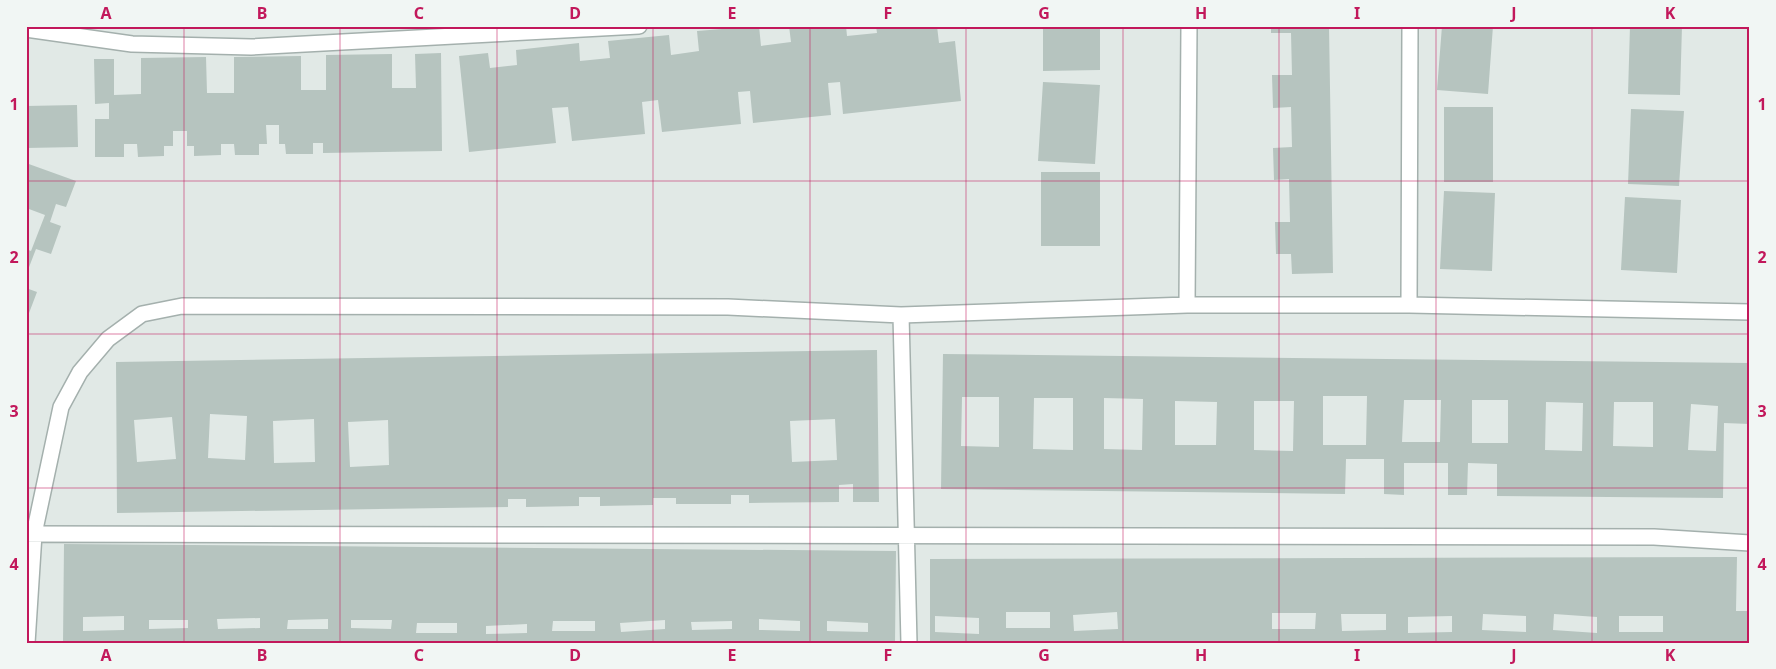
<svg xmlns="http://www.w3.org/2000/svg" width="1776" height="669" font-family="'Noto Sans',sans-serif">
<rect width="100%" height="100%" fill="#e1e9e6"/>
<path fill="#b6c4bf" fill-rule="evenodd" d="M 759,26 L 761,46 L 791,42 L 789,26 L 846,26 L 847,36 L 877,33 L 876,26 L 937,26 L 939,43 L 955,41 L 961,101 L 843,114 L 840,82 L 828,83 L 831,115 L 753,123 L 750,91 L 738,92 L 741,124 L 662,132 L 658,100 L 642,102 L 645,134 L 572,141 L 568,107 L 552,108 L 556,143 L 469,152 L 459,56 L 488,53 L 490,68 L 517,65 L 516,50 L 579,43 L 580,61 L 610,58 L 608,41 L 669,35 L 671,55 L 699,51 L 697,31 Z
M 1043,26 L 1100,26 L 1100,70 L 1043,71 Z
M 1271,26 L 1329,26 L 1333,273 L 1292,274 L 1291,254 L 1276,254 L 1275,222 L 1290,222 L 1289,179 L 1274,180 L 1273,148 L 1292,147 L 1291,107 L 1273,108 L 1272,75 L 1292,75 L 1291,33 L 1271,33 Z
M 1442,26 L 1493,26 L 1488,94 L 1437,90 Z
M 1630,26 L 1682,26 L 1680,95 L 1628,94 Z
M 441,53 L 442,151 L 323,153 L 323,143 L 313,143 L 313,154 L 286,154 L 285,144 L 279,144 L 279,125 L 266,125 L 267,144 L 259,144 L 259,155 L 235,155 L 234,144 L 221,144 L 221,155 L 194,156 L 194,146 L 187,146 L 187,131 L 173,131 L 173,146 L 164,146 L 164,156 L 138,157 L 137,144 L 124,144 L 124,157 L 95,157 L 95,119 L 109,119 L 109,103 L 95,104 L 94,59 L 114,59 L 114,95 L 141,94 L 141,58 L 206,57 L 207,93 L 234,93 L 234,57 L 301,56 L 301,90 L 326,90 L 326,55 L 392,54 L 392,88 L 416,88 L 415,54 Z
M 1043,82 L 1100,85 L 1095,164 L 1038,161 Z
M 77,105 L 78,147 L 26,148 L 26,106 Z
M 1444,107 L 1493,107 L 1493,182 L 1444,182 Z
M 1631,109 L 1684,111 L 1679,186 L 1628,184 Z
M 26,163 L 76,181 L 66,207 L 56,204 L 50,222 L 61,226 L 51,254 L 36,249 L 26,275 L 26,249 L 31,251 L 45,215 L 29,209 L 26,215 Z
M 1041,172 L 1100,172 L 1100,246 L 1041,246 Z
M 1444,191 L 1495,193 L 1492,271 L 1440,269 Z
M 1625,197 L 1681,200 L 1677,273 L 1621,270 Z
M 26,288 L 37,292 L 26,321 Z
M 877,350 L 879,502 L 853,502 L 853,484 L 839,485 L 839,502 L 749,503 L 749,495 L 731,495 L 731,504 L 676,504 L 676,498 L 653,498 L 653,505 L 600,506 L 600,497 L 579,497 L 579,506 L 526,507 L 526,499 L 508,499 L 508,507 L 117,513 L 116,362 ZM 210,414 L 247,416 L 245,460 L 208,458 ZM 172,417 L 176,459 L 137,462 L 134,420 ZM 314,419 L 315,462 L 274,463 L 273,421 ZM 835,419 L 837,460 L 792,462 L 790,421 ZM 388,420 L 389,465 L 350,467 L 348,422 Z
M 943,354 L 1750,363 L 1750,424 L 1724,423 L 1723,498 L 1497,496 L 1497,464 L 1468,463 L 1467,495 L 1448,495 L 1448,463 L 1404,463 L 1404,495 L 1384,494 L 1384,459 L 1346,459 L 1345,494 L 941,489 ZM 1323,396 L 1367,396 L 1366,445 L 1323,445 ZM 962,397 L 999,397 L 999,447 L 961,446 ZM 1034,398 L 1073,398 L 1073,450 L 1033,449 ZM 1104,398 L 1143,399 L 1142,450 L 1104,449 ZM 1404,400 L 1441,400 L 1440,442 L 1402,442 ZM 1472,400 L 1508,400 L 1508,443 L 1472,443 ZM 1175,401 L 1217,402 L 1216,445 L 1175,445 ZM 1254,401 L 1294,401 L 1293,451 L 1254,450 ZM 1546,402 L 1583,403 L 1582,451 L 1545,450 ZM 1614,402 L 1653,402 L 1653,447 L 1613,446 ZM 1691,404 L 1718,406 L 1716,451 L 1688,450 Z
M 64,544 L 896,551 L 895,643 L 63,643 ZM 124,616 L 124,630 L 83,631 L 83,617 ZM 260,618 L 260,628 L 218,629 L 217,619 ZM 328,619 L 328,629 L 287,629 L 288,620 ZM 759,619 L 800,621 L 800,631 L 759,630 ZM 149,620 L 188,620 L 188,628 L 149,629 ZM 351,620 L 392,620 L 391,629 L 351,628 ZM 665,620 L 665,629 L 621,632 L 620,623 ZM 553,621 L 595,621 L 595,631 L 552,631 ZM 732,621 L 732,629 L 692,630 L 691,622 ZM 827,621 L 868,623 L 868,632 L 827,631 ZM 417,623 L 457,623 L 457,633 L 416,633 ZM 527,624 L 527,633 L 486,634 L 486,626 Z
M 1737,557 L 1736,611 L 1750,611 L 1750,643 L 930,643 L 930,559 ZM 1006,612 L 1050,612 L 1050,628 L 1006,628 ZM 1117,612 L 1118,629 L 1074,631 L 1073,615 ZM 1272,613 L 1316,613 L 1315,629 L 1272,629 ZM 1341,614 L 1386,614 L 1386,630 L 1342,631 ZM 1483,614 L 1526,616 L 1526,632 L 1482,630 ZM 1554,614 L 1597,617 L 1597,633 L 1553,630 ZM 935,616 L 979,618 L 979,634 L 935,632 ZM 1452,616 L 1452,632 L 1408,633 L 1408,617 ZM 1619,616 L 1663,616 L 1663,632 L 1619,632 Z"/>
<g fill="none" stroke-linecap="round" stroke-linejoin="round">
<g stroke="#a4b0ad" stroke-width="18">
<path id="minor" d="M 26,29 L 132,44 L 251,47 L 639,26
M 1187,305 L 1189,26
M 1409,305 L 1410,26
M 901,315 L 909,643
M 26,534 L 1654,537 L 1750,543
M 27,643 L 34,534 L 61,407 L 80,372 L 108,339 L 142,314 L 182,306 L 728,307 L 901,315 L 1187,305 L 1409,305 L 1750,312"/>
</g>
<use href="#minor" stroke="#fff" stroke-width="15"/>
</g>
<path fill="none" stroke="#c2185b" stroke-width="1" stroke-opacity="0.55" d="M 184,26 L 184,643M 340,26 L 340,643M 497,26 L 497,643M 653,26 L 653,643M 810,26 L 810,643M 966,26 L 966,643M 1123,26 L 1123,643M 1279,26 L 1279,643M 1436,26 L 1436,643M 1592,26 L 1592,643M 26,181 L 1750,181M 26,334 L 1750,334M 26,488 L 1750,488"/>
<rect width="1776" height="669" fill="none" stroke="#f1f6f4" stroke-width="55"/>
<rect x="28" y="28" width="1720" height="614" fill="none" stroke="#c2185b" stroke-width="2"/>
<g font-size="16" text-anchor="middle" font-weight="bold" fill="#c2185b">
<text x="106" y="19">A</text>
<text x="262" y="19">B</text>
<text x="419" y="19">C</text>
<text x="575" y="19">D</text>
<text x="732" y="19">E</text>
<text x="888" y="19">F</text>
<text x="1044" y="19">G</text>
<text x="1201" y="19">H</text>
<text x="1357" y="19">I</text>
<text x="1514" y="19">J</text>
<text x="1670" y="19">K</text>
<text x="14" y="110">1</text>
<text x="1762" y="110">1</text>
<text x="14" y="263">2</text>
<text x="1762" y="263">2</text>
<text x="14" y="417">3</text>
<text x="1762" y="417">3</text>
<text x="14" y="570">4</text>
<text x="1762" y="570">4</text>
<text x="106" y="661">A</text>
<text x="262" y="661">B</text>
<text x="419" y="661">C</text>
<text x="575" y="661">D</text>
<text x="732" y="661">E</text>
<text x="888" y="661">F</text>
<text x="1044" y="661">G</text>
<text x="1201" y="661">H</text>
<text x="1357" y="661">I</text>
<text x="1514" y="661">J</text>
<text x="1670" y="661">K</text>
</g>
</svg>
